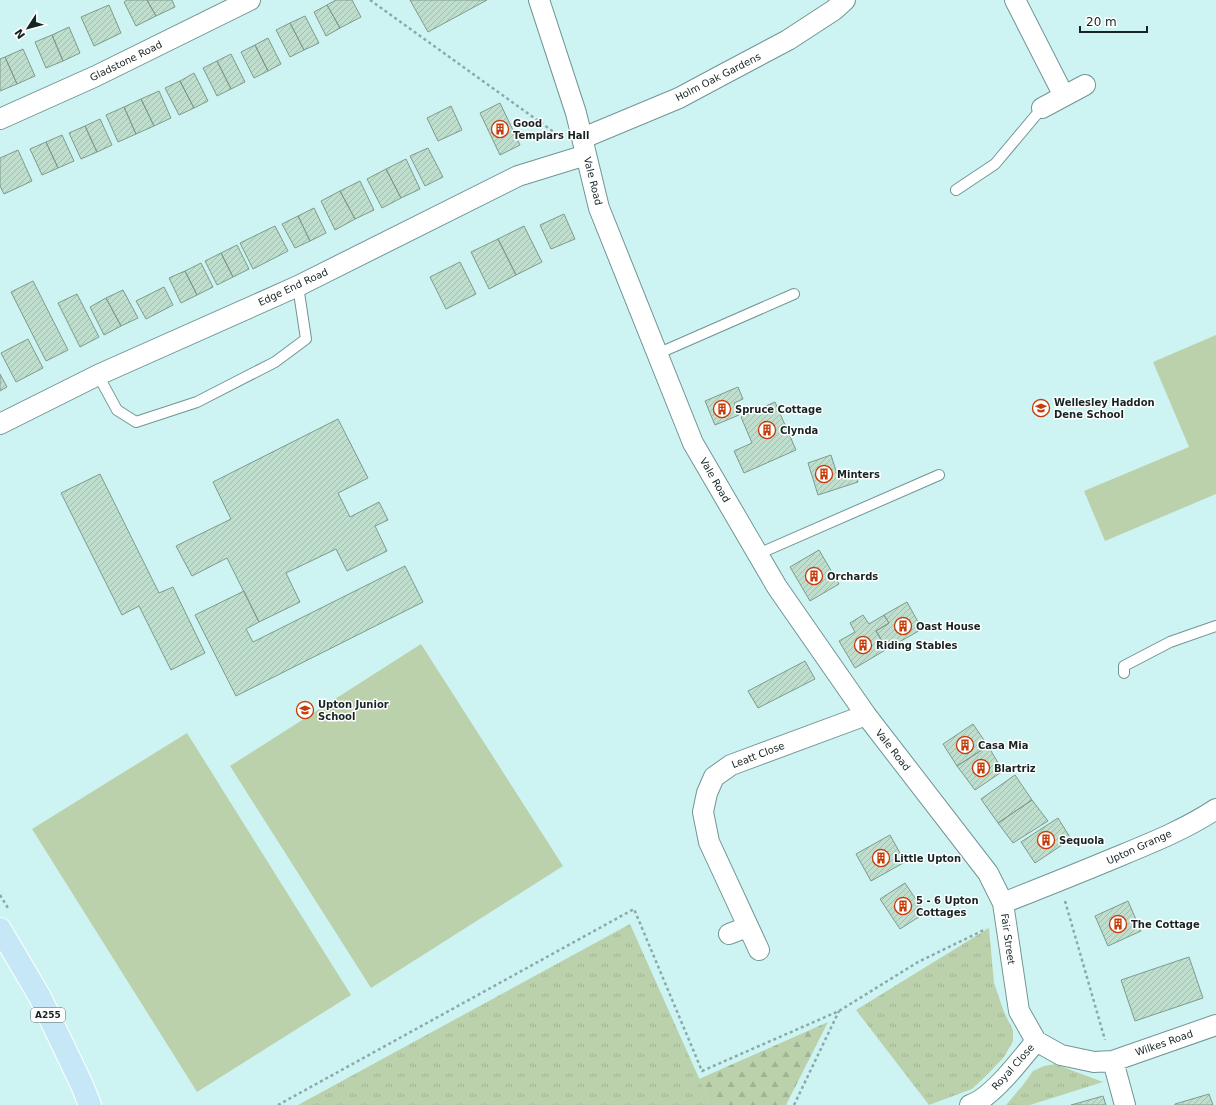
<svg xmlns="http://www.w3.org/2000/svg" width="1216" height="1105" font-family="'DejaVu Sans',sans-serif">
<defs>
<pattern id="grass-tufts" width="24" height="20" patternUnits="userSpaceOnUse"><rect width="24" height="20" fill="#bbd1ab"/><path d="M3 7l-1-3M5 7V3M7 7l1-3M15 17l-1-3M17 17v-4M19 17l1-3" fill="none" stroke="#a0b393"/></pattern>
<pattern id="forest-firs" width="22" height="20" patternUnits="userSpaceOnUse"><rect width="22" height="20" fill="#bbd1ab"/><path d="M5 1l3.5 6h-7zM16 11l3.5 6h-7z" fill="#a0b393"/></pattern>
<pattern id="building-hatch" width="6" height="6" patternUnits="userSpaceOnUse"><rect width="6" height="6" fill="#bfdece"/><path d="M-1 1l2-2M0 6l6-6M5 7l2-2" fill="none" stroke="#a3beb1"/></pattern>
</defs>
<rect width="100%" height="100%" fill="#cdf4f3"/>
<path fill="url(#grass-tufts)" d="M 630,924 L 711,1105 L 298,1105 Z
M 989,928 L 994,983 L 1004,1012 L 1013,1030 L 1013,1041 L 1004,1057 L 988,1074 L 972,1089 L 929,1105 L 856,1010 Z
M 1055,1064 L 1103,1082 L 1030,1105 L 1006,1105 L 1023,1085 L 1033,1071 L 1044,1066 Z"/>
<path fill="url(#forest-firs)" d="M 828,1022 L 786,1105 L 711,1105 L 699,1079 Z"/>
<path fill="#bbd1ab" d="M 1216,335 L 1216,494 L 1105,541 L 1084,491 L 1189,447 L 1153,362 Z
M 421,644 L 563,866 L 371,988 L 230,766 Z
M 187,733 L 351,995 L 197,1092 L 32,829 Z"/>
<path fill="url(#building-hatch)" stroke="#7e9b8c" d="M 127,0 L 147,0 L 156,16 L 136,26 L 124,2 Z
M 147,0 L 172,0 L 175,7 L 156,16 Z
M 336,0 L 352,0 L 361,17 L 340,28 L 327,5 Z
M 410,0 L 487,0 L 428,32 Z
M 109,5 L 121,33 L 94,46 L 81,17 Z
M 327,5 L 340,28 L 326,36 L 314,12 Z
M 305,16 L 319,43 L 304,50 L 290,23 Z
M 290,23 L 304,50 L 290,57 L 276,30 Z
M 69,27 L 80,53 L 63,61 L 52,35 Z
M 52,35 L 63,61 L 46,68 L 35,42 Z
M 268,38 L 281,64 L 268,71 L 255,45 Z
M 255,45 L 268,71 L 254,78 L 241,52 Z
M 23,49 L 35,76 L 17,84 L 5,57 Z
M 231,54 L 245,82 L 231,89 L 217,61 Z
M 5,57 L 17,84 L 0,91 L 0,59 Z
M 217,61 L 231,89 L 217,96 L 203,68 Z
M 194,73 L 208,101 L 194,108 L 180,81 Z
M 180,81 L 194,108 L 179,115 L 165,88 Z
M 159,91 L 171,118 L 154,126 L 141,99 Z
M 141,99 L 154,126 L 136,134 L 124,107 Z
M 500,103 L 520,145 L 500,155 L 480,113 Z
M 451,106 L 462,130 L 438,141 L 427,118 Z
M 124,107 L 136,134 L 118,142 L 106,115 Z
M 100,119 L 112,145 L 97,152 L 85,126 Z
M 85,126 L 97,152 L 81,159 L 69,133 Z
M 62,135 L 74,161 L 58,168 L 46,142 Z
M 46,142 L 58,168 L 42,175 L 30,149 Z
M 428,148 L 443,177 L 425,186 L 410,156 Z
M 18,150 L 32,181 L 4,194 L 0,186 L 0,158 Z
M 406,159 L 420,189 L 401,198 L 386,169 Z
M 386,169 L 401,198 L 382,208 L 367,179 Z
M 360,181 L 374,210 L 355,219 L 340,191 Z
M 340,191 L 355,219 L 335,230 L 321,201 Z
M 314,208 L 326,233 L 310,241 L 298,216 Z
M 564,214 L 575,239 L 551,249 L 540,225 Z
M 298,216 L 310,241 L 295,248 L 282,224 Z
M 275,226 L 288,251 L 253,269 L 240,243 Z
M 524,226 L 542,262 L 516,275 L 498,239 Z
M 498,239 L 516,275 L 489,289 L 471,252 Z
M 237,245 L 249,269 L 233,277 L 221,253 Z
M 221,253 L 233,277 L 217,285 L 205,261 Z
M 460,262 L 476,294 L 446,309 L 430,277 Z
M 201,263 L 213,287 L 197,295 L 185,271 Z
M 185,271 L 197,295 L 181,303 L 169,278 Z
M 33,281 L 68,350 L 46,361 L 11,292 Z
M 164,287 L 173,305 L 146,319 L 136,301 Z
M 123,290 L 138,318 L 121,326 L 106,298 Z
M 77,294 L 99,337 L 80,347 L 58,303 Z
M 106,298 L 121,326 L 104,335 L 90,307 Z
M 28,339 L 43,368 L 16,382 L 1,353 Z
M 0,374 L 7,387 L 0,391 Z
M 738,387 L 743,399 L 734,403 L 739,415 L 715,425 L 705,401 Z
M 775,402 L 796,450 L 744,473 L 734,451 L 752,443 L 741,417 Z
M 338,419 L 368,478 L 338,493 L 350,517 L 379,502 L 388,520 L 375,526 L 387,551 L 347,571 L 336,549 L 286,573 L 300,602 L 259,622 L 227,558 L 192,576 L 176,546 L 231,519 L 213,482 Z
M 831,455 L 838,477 L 855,471 L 858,482 L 818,495 L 808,463 Z
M 100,474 L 159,593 L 173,587 L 205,653 L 171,670 L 139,606 L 122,615 L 61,493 Z
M 819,550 L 839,584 L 810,601 L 790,567 Z
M 405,566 L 423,602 L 236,696 L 195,615 L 244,591 L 259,622 L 246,629 L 253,642 Z
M 907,602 L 922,629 L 887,649 L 876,631 L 889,623 L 884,615 Z
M 863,615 L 869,624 L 884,615 L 889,623 L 876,631 L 887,649 L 855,668 L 839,641 L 855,632 L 850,623 Z
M 805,661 L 815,679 L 758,708 L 748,691 Z
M 973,724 L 988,746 L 957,766 L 943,744 Z
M 988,746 L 1003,771 L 975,790 L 957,766 Z
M 1015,775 L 1032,800 L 998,823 L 981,799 Z
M 1032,800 L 1048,821 L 1013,843 L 998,823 Z
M 1058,818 L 1071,839 L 1035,863 L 1021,842 Z
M 890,835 L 905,862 L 871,881 L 856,854 Z
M 905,883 L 925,913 L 900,929 L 880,899 Z
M 1128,901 L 1141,931 L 1108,946 L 1095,916 Z
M 1189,957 L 1203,998 L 1135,1021 L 1121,980 Z
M 1209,1094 L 1213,1105 L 1175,1105 L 1175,1104 Z
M 1103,1096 L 1106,1105 L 1071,1105 Z"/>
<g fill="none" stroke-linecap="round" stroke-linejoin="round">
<g stroke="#719594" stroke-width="12">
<path id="service" d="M 956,190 L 995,164 L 1042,108
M 657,354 L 794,294
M 98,375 L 117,410 L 136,422 L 197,402 L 275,362 L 306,339 L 298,286
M 758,554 L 939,475
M 1124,673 L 1124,666 L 1170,642 L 1216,626"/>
</g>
<g stroke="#719594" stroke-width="22">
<path id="minor" d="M 539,0 L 576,113 L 599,208 L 693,443 L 777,587 L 866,715 L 988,873 L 1003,903 L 1019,1011 L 1036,1041 L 1061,1055 L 1094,1062 L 1113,1061 L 1216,1025
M 1015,0 L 1064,96
M 1042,108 L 1085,85
M 0,119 L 96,76 L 250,0
M 583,138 L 679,98 L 722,75 L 788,40 L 834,10 L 845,0
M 0,424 L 98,375 L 298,286 L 518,176 L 586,155
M 1003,903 C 1041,888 1079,873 1117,857 C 1151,843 1186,829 1216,809
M 729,934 L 747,927
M 759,950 L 709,842 L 703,812 L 707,793 L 714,777 L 731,765 L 866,715
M 1113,1061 L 1125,1105
M 970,1105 C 992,1098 1021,1059 1036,1041"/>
</g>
<g stroke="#fff" stroke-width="24">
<path id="primary" d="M 0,929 L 40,997 L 82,1085 L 90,1105"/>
</g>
<path stroke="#8ba9a8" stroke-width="2.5" stroke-dasharray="3 3" stroke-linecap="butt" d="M 370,0 L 558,135
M 0,895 L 8,908
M 1065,901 L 1105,1040
M 278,1105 L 634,909 L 702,1071 L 839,1011 L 918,962 L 986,929
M 794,1105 L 839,1011"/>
<use href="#service" stroke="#fff" stroke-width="10"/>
<use href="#minor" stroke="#fff" stroke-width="20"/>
<use href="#primary" stroke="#c5e7f6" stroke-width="22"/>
</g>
<defs>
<g id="building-ring" transform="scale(0.9)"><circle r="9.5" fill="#fff" stroke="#c53d0a" stroke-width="1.5"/><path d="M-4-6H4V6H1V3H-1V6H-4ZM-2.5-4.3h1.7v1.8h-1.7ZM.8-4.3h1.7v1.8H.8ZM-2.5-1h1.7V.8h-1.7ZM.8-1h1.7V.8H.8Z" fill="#c53d0a"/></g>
<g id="school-ring" transform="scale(0.9)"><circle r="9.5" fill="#fff" stroke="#c53d0a" stroke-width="1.5"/><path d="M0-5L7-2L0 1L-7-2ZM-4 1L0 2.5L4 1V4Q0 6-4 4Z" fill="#c53d0a"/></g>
</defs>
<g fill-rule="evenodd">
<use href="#building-ring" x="500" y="129"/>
<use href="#school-ring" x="1041" y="408"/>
<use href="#building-ring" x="722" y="409"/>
<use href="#building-ring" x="767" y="430"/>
<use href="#building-ring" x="824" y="474"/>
<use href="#building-ring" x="814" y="576"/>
<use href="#building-ring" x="903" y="626"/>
<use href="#building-ring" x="863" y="645"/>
<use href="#school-ring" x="305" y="710"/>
<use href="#building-ring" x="965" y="745"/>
<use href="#building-ring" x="981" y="768"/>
<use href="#building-ring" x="1046" y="840"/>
<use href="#building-ring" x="881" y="858"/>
<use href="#building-ring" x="903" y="906"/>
<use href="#building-ring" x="1118" y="924"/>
</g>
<g text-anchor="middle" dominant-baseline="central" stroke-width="3" stroke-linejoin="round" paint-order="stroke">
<rect fill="#fff" stroke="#5c6666" stroke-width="1" x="31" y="1008" width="34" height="14" rx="3"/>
<g font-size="9" font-weight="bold" fill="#162424">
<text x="48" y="1015">A255</text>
</g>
<g font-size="10" fill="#162424" stroke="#fff">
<text transform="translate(126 61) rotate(-26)">Gladstone Road</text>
<text transform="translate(718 77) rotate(-27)">Holm Oak Gardens</text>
<text transform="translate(593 181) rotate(76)">Vale Road</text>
<text transform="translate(293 287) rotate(-25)">Edge End Road</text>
<text transform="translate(715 480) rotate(60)">Vale Road</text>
<text transform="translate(893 750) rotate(52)">Vale Road</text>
<text transform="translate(758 755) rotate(-21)">Leatt Close</text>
<text transform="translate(1139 847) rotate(-24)">Upton Grange</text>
<text transform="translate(1008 939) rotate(82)">Fair Street</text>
<text transform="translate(1164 1043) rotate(-19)">Wilkes Road</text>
<text transform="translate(1013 1067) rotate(-48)">Royal Close</text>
</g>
<g font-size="10" font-weight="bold" fill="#162424" stroke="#fff" text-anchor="start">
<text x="513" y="123">Good<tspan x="513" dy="12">Templars Hall</tspan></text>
<text x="1054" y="402">Wellesley Haddon<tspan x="1054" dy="12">Dene School</tspan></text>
<text x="735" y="409">Spruce Cottage</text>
<text x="780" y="430">Clynda</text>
<text x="837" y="474">Minters</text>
<text x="827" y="576">Orchards</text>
<text x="916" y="626">Oast House</text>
<text x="876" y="645">Riding Stables</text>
<text x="318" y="704">Upton Junior<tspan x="318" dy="12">School</tspan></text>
<text x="978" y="745">Casa Mia</text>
<text x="994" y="768">Blartriz</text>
<text x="1059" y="840">Sequola</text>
<text x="894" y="858">Little Upton</text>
<text x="916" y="900">5 - 6 Upton<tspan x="916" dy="12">Cottages</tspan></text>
<text x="1131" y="924">The Cottage</text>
</g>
</g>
<g transform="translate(28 28) rotate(234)" stroke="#ffffff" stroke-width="3" paint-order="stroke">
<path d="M0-3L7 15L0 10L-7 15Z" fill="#162424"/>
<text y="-6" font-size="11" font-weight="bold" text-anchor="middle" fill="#162424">N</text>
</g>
<path d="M1080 26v6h67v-6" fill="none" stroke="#162424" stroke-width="2"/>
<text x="1086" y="26" font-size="12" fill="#162424" stroke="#ffffff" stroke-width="3" paint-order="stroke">20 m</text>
</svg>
